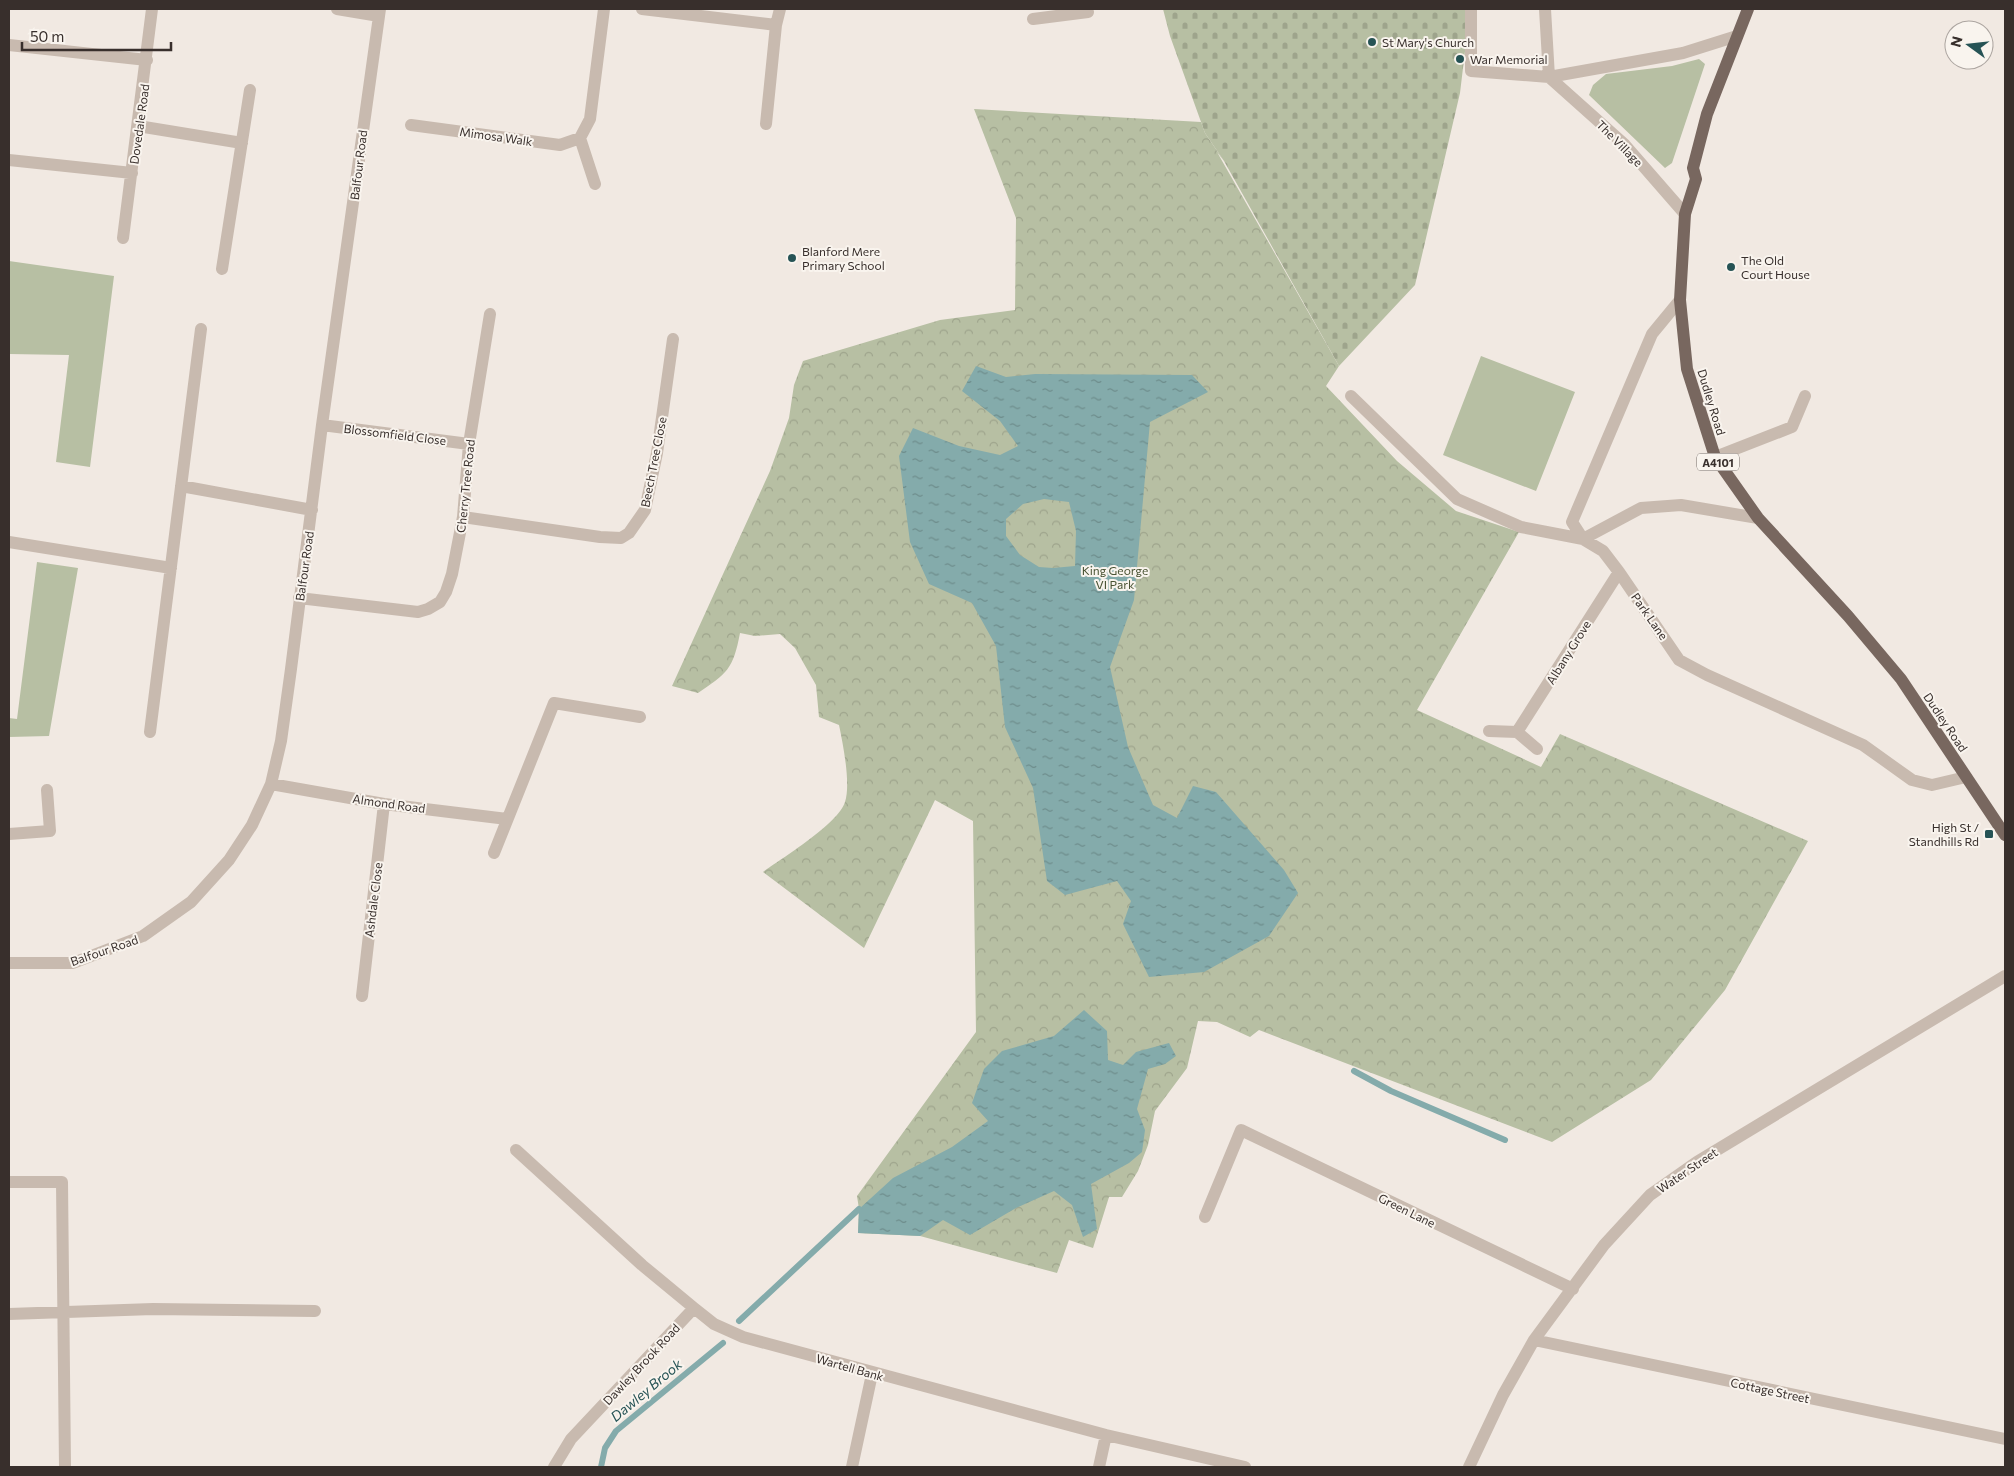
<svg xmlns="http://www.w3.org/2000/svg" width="2014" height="1476" font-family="Commissioner,sans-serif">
<defs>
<pattern id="forest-crowns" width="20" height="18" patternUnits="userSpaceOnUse" patternTransform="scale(1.25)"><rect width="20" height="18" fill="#b7bfa3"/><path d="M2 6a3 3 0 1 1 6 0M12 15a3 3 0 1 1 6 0" fill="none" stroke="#9ea48c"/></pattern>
<pattern id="cemetery-stones" width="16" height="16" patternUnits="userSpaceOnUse" patternTransform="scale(1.25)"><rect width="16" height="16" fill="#b7bfa3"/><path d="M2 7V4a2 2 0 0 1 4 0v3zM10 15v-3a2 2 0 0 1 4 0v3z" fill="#9ea48c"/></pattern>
<pattern id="water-ripples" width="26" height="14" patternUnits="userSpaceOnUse" patternTransform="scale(1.25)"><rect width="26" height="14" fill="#84abab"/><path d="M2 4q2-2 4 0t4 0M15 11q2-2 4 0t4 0" fill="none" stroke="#6d8c8b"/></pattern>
</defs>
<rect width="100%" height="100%" fill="#f1e9e2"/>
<path fill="#b7bfa3" d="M 1699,59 L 1705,64 L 1672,163 L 1665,168 L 1589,95 L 1593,85 L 1606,74 L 1672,66 Z
M 9,261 L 114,276 L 90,467 L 56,462 L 69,355 L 9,354 Z
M 1481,356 L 1575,392 L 1536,491 L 1443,455 Z
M 37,562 L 78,568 L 49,736 L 9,737 L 9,718 L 17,719 Z"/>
<path fill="url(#forest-crowns)" d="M 974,109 L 1201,122 L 1205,133 L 1224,161 L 1217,152 L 1339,366 L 1326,386 L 1397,461 L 1456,511 L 1519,532 L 1417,710 L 1541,767 L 1560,734 L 1808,841 L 1725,990 L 1651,1080 L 1552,1142 L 1259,1030 L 1250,1037 L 1217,1022 L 1198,1021 L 1187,1068 L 1155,1111 L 1148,1145 L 1138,1171 L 1122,1197 L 1109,1197 L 1093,1248 L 1069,1240 L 1057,1273 L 920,1236 L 858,1233 L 859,1209 L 857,1196 L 976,1032 L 973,821 L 935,800 L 864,948 L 763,872 C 781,859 839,823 845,802 C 851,784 843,744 839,725 L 819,717 L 816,685 L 795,648 L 780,634 L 755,636 L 740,633 C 733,670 727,673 698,693 L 672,686 L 770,471 L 789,418 L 794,385 L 803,361 L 940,320 L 1015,310 L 1016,218 Z"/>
<path fill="url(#cemetery-stones)" d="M 1163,9 L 1467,9 L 1466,43 L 1460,93 L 1415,285 L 1339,366 L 1224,161 L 1205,133 L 1170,36 Z"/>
<path fill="url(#water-ripples)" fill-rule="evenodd" d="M 976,366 L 1006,377 L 1035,374 L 1192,375 L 1208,392 L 1150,422 L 1134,600 L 1110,667 L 1128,747 L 1153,805 L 1177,818 L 1193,786 L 1216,792 L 1284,870 L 1298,893 L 1269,936 L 1204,972 L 1149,977 L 1123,924 L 1131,901 L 1117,881 L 1065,895 L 1047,881 L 1033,788 L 1005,727 L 996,646 L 972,603 L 929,584 L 910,542 L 899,456 L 913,428 L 959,446 L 1000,455 L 1018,446 L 1000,421 L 962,391 ZM 1044,499 L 1069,502 L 1076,531 L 1075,566 L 1053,568 L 1039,567 L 1020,555 L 1006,536 L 1006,519 L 1023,504 Z
M 1084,1010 L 1107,1031 L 1108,1060 L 1123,1065 L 1136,1052 L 1169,1043 L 1176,1056 L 1165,1064 L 1148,1069 L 1137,1109 L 1145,1130 L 1142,1152 L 1129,1163 L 1091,1184 L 1097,1229 L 1083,1237 L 1072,1205 L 1054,1191 L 1016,1208 L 970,1235 L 943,1220 L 920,1236 L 858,1233 L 859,1209 L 893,1178 L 952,1147 L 988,1121 L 972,1103 L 984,1069 L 1002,1051 L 1054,1036 Z"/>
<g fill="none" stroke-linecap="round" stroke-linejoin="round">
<path stroke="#84abab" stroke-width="6" d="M 1354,1071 L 1391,1091 L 1505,1140
M 739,1321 L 859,1209
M 601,1467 L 605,1448 L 616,1431 L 723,1343"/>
<path stroke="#c8baaf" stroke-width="12" d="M 337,9 L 379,16
M 642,9 L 776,25
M 1471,9 L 1471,71 L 1549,77 L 1624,144 L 1685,214
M 1545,9 L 1549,77 L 1683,53 L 1737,36
M 1033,19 L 1088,12
M 9,45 L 147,60
M 766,124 L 776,25 L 780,9
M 411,125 L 560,145 L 580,138
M 138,126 L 242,143
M 9,160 L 132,173
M 595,184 L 580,138 L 590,119 L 604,9
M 123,238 L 152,9
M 222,269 L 250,90
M 1680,300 L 1652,334 L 1572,522 L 1583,539 L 1603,551 L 1619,572 L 1679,660 L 1707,675 L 1863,745 L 1912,780 L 1932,785 L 1966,777
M 1351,396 L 1457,499 L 1521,527 L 1583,539 L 1641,508 L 1681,505 L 1758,518
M 322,425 L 469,444
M 1715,457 L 1792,427 L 1805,396
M 181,486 L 312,510
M 463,517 L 600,537 L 621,538 L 629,533 L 645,510 L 657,453 L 673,339
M 9,542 L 171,568
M 299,598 L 418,612 L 428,609 L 440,602 L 446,592 L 452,574 L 463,517 L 469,444 L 490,314
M 1489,731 L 1517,732 L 1537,749
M 150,732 L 201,329
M 1517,732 L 1619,572
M 271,784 L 384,804 L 507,819
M 9,834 L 50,831 L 47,790
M 494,853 L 554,703 L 640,717
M 9,963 L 73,963 L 143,936 L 191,902 L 229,860 L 252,825 L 271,784 L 281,741 L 291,669 L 322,425 L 380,9
M 362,996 L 384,804
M 516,1150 L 642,1265 L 694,1308 L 714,1324 L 743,1337 L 1106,1435 L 1245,1467
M 9,1182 L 62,1182 L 65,1467
M 1205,1217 L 1241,1130 L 1573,1289
M 9,1314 L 153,1309 L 315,1311
M 1534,1340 L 2005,1439
M 554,1467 L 571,1439 L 694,1308
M 852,1467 L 872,1374
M 1099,1467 L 1106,1435
M 1469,1467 L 1503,1395 L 1534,1340 L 1604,1245 L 1650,1195 L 1697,1162 L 2005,976"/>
<path stroke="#78675f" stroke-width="12" d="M 1748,9 L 1707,114 L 1693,168 L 1696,179 L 1685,214 L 1680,300 L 1687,369 L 1715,457 L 1758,518 L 1848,616 L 1901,679 L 2005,835"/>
</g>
<g fill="#265355" stroke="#f9f4ee" stroke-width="2">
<circle cx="1372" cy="42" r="5"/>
<circle cx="1460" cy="59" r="5"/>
<circle cx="792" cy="258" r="5"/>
<circle cx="1731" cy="267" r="5"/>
<rect x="1984" y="829" width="10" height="10" rx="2.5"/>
</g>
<g text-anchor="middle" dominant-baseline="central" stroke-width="4" stroke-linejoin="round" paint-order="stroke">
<rect fill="#f9f4ee" stroke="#726a66" stroke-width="1" x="1697" y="453.5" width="42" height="17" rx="4"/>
<g font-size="11" font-weight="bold" fill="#382f2c">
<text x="1718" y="462">A4101</text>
</g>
<g font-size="12" fill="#382f2c" stroke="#f9f4ee" text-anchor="start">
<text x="1382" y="42">St Mary's Church</text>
<text x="1470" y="59">War Memorial</text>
<text x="802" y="251">Blanford Mere<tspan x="802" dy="14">Primary School</tspan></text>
<text x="1741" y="260">The Old<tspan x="1741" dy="14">Court House</tspan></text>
<text x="1979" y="827" text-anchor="end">High St /<tspan x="1979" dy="14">Standhills Rd</tspan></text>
</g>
<g font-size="12" fill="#382f2c" stroke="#f9f4ee">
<text transform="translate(139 124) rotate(-82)">Dovedale Road</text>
<text transform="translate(496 136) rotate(8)">Mimosa Walk</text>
<text transform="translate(1620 143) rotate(45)">The Village</text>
<text transform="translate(358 165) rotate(-83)">Balfour Road</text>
<text transform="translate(1712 402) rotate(73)">Dudley Road</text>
<text transform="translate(395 434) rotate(7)">Blossomfield Close</text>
<text transform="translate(653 462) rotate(-79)">Beech Tree Close</text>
<text transform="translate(465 486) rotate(-84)">Cherry Tree Road</text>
<text transform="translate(304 566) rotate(-82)">Balfour Road</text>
<text transform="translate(1650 616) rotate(55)">Park Lane</text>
<text transform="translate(1568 652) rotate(-58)">Albany Grove</text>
<text transform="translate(1946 722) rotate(56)">Dudley Road</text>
<text transform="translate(389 803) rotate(8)">Almond Road</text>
<text transform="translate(373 900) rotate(-83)">Ashdale Close</text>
<text transform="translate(104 950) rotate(-19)">Balfour Road</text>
<text transform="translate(1687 1170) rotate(-34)">Water Street</text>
<text transform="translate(1407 1210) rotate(26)">Green Lane</text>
<text transform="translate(641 1364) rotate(-47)">Dawley Brook Road</text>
<text transform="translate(850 1367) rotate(16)">Wartell Bank</text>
<text transform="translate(1770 1390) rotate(12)">Cottage Street</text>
</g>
<g font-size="12" fill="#495333" stroke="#f9f4ee">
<text x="1115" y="570">King George<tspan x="1115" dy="14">VI Park</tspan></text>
</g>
<g font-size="14" font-style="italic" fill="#265355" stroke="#f9f4ee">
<text transform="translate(646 1390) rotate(-40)">Dawley Brook</text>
</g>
</g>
<rect width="2014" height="1476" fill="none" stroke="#382f2c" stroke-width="20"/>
<g transform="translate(1969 45) rotate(285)"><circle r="24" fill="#f9f4ee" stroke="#aca5a0"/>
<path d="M0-4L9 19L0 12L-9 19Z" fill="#265355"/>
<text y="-8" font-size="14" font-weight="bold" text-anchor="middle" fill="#382f2c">N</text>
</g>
<path d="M22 42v8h149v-8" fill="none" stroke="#382f2c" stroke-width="2.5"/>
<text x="30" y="42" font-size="15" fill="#382f2c" stroke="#f9f4ee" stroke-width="4" paint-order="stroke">50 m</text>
</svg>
